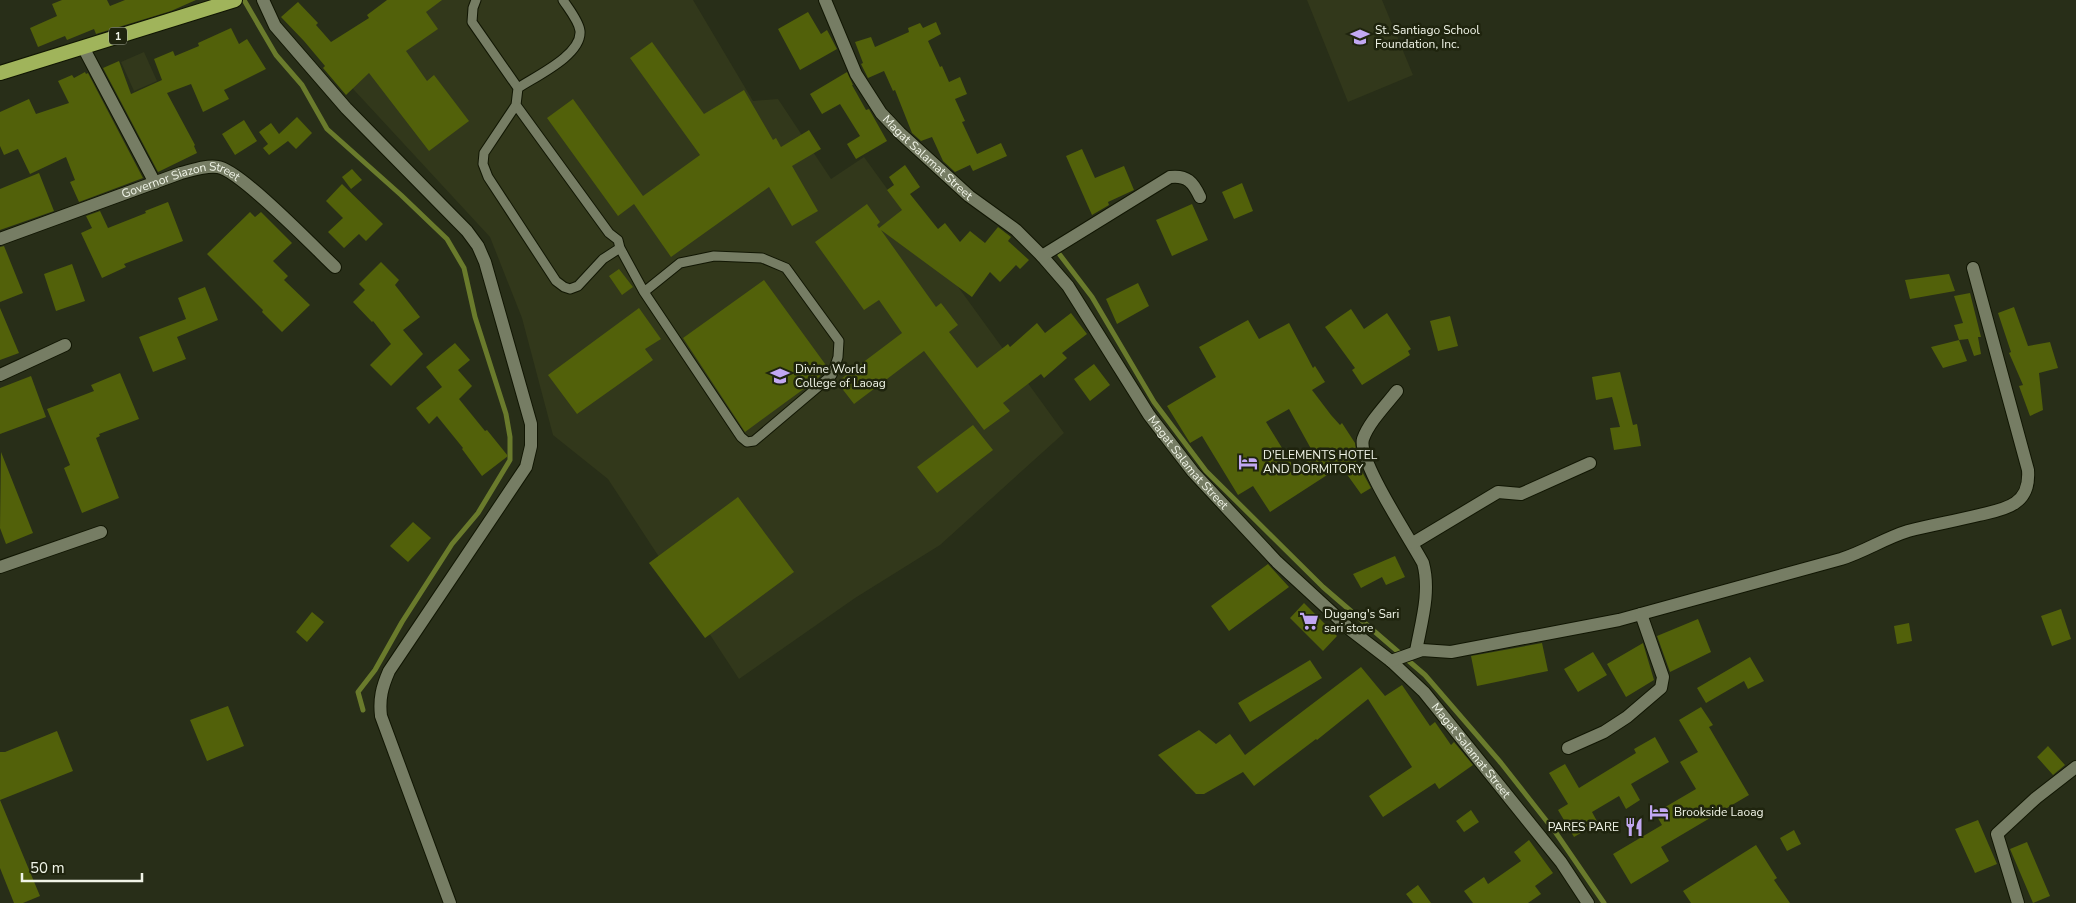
<svg xmlns="http://www.w3.org/2000/svg" width="2076" height="903" font-family="'Nunito Sans',sans-serif">
<rect width="100%" height="100%" fill="#282e18"/>
<path fill="#32381b" d="M 427,0 L 693,0 L 753,101 L 778,99 L 831,179 L 864,157 L 1064,433 L 940,545 L 855,598 L 739,679 L 608,479 L 553,435 L 522,318 L 490,237 L 318,51 Z
M 1307,0 L 1382,0 L 1413,75 L 1348,102 Z
M 144,52 L 157,81 L 134,91 L 121,62 Z"/>
<g fill="none" stroke-linecap="round" stroke-linejoin="round">
<path stroke="#6a7b2c" stroke-width="5" d="M 244,0 L 276,55 L 302,85 L 327,129 L 401,195 L 447,239 L 464,268 L 475,317 L 506,414 L 510,437 L 510,460 L 478,513 L 452,544 L 402,622 L 375,670 L 358,692 L 363,710
M 1060,255 L 1092,297 L 1154,402 L 1206,471 L 1323,587 L 1425,675 L 1501,763 L 1556,833 L 1604,903"/>
</g>
<path fill="#52610a" fill-rule="evenodd" d="M 62,0 L 107,0 L 110,6 L 125,0 L 196,0 L 171,11 L 96,34 L 94,29 L 67,40 L 65,36 L 38,47 L 30,28 L 57,16 L 52,4 Z
M 387,0 L 442,0 L 426,12 L 438,29 L 406,51 L 427,81 L 434,75 L 469,121 L 429,151 L 369,73 L 346,95 L 323,68 L 325,66 L 304,41 L 281,17 L 298,2 L 318,23 L 316,25 L 331,42 L 369,18 L 367,15 Z
M 808,12 L 821,34 L 827,30 L 837,49 L 800,70 L 778,29 Z
M 936,22 L 941,34 L 928,41 L 940,67 L 942,66 L 949,82 L 960,77 L 967,94 L 955,99 L 965,121 L 962,122 L 977,154 L 1001,143 L 1007,156 L 973,171 L 970,165 L 955,172 L 943,161 L 932,137 L 921,141 L 912,133 L 895,90 L 893,91 L 884,71 L 868,78 L 861,64 L 863,63 L 855,42 L 871,37 L 875,47 L 909,32 L 908,28 L 920,23 L 923,28 Z
M 231,28 L 239,44 L 247,39 L 266,69 L 224,90 L 229,99 L 203,112 L 191,84 L 167,93 L 195,145 L 194,146 L 197,153 L 158,172 L 103,68 L 119,61 L 131,94 L 162,80 L 154,59 L 173,51 L 175,56 L 199,46 L 198,43 Z
M 652,42 L 704,114 L 744,90 L 773,140 L 776,138 L 781,147 L 809,130 L 821,149 L 792,166 L 818,211 L 792,226 L 769,187 L 671,257 L 634,204 L 618,216 L 547,118 L 573,99 L 643,196 L 700,155 L 630,58 Z
M 85,72 L 86,74 L 88,73 L 143,178 L 79,202 L 70,182 L 75,180 L 66,157 L 30,174 L 18,149 L 4,155 L 0,146 L 0,112 L 29,99 L 36,114 L 69,103 L 58,81 L 72,75 L 74,78 Z
M 847,72 L 853,85 L 852,85 L 866,110 L 869,109 L 887,141 L 856,159 L 847,144 L 860,136 L 840,104 L 822,114 L 810,94 Z
M 297,117 L 312,133 L 296,149 L 288,141 L 269,155 L 263,148 L 268,144 L 259,132 L 271,123 L 279,134 Z
M 244,120 L 257,141 L 235,155 L 222,134 Z
M 1082,149 L 1095,178 L 1124,166 L 1134,190 L 1108,202 L 1109,205 L 1092,215 L 1066,156 Z
M 905,165 L 920,187 L 910,194 L 938,229 L 945,223 L 960,242 L 970,231 L 985,243 L 998,227 L 1011,237 L 1008,241 L 1029,260 L 1020,269 L 1016,265 L 1000,282 L 990,272 L 972,297 L 881,230 L 936,307 L 941,303 L 958,325 L 949,332 L 977,368 L 1008,344 L 1010,347 L 1037,323 L 1045,333 L 1071,313 L 1087,334 L 1062,353 L 1067,358 L 1044,378 L 1041,374 L 1003,403 L 1010,411 L 984,430 L 924,351 L 854,404 L 837,382 L 902,333 L 879,300 L 864,310 L 815,242 L 867,204 L 880,222 L 877,225 L 879,228 L 902,210 L 887,190 L 894,185 L 889,177 Z
M 352,169 L 362,180 L 351,189 L 342,177 Z
M 39,173 L 54,211 L 0,230 L 0,189 Z
M 1242,183 L 1253,211 L 1234,219 L 1222,192 Z
M 342,184 L 383,224 L 366,241 L 359,234 L 344,248 L 328,232 L 343,218 L 326,201 Z
M 168,202 L 183,241 L 124,264 L 126,267 L 102,278 L 81,233 L 92,228 L 86,216 L 100,211 L 108,228 L 146,213 L 145,211 Z
M 1192,204 L 1208,240 L 1172,256 L 1156,220 Z
M 250,212 L 255,217 L 261,212 L 292,243 L 273,261 L 288,276 L 284,280 L 310,305 L 282,332 L 262,312 L 263,310 L 207,254 Z
M 4,246 L 23,293 L 0,302 L 0,247 Z
M 381,262 L 399,280 L 395,285 L 420,317 L 403,330 L 423,354 L 391,386 L 370,365 L 391,344 L 373,321 L 372,322 L 353,302 L 365,290 L 359,284 Z
M 72,264 L 85,301 L 56,311 L 44,274 Z
M 619,269 L 633,287 L 622,295 L 609,276 Z
M 1949,274 L 1955,291 L 1910,299 L 1905,280 Z
M 764,280 L 828,368 L 816,380 L 745,432 L 683,338 Z
M 1138,283 L 1149,306 L 1117,324 L 1106,299 Z
M 205,287 L 218,320 L 177,337 L 186,359 L 153,372 L 139,337 L 186,319 L 178,298 Z
M 1970,293 L 1981,337 L 1978,337 L 1981,354 L 1974,356 L 1968,339 L 1959,340 L 1954,325 L 1963,323 L 1954,296 Z
M 2014,307 L 2028,346 L 2050,342 L 2058,368 L 2039,373 L 2043,410 L 2030,416 L 2019,386 L 2023,385 L 2009,353 L 2011,352 L 1998,313 Z
M 0,308 L 19,353 L 0,360 Z
M 639,308 L 661,339 L 645,349 L 653,360 L 577,414 L 548,375 Z
M 1351,309 L 1364,329 L 1387,313 L 1411,349 L 1408,351 L 1410,355 L 1362,385 L 1352,370 L 1355,368 L 1325,327 Z
M 1450,316 L 1458,346 L 1438,351 L 1430,321 Z
M 1248,320 L 1259,339 L 1289,323 L 1313,368 L 1315,366 L 1325,382 L 1312,390 L 1331,415 L 1340,425 L 1342,423 L 1355,443 L 1357,456 L 1354,457 L 1371,488 L 1361,494 L 1341,466 L 1270,512 L 1253,486 L 1238,495 L 1202,436 L 1190,443 L 1167,406 L 1216,377 L 1199,347 ZM 1289,409 L 1315,456 L 1295,469 L 1266,422 Z
M 1959,340 L 1967,361 L 1943,368 L 1931,347 Z
M 455,343 L 470,360 L 458,370 L 472,386 L 459,399 L 485,431 L 487,430 L 508,456 L 482,476 L 462,449 L 463,448 L 437,416 L 429,424 L 416,408 L 442,387 L 426,367 Z
M 1094,364 L 1110,385 L 1090,401 L 1074,379 Z
M 1620,372 L 1633,425 L 1637,424 L 1641,446 L 1614,450 L 1610,428 L 1620,427 L 1612,397 L 1596,400 L 1592,377 Z
M 120,373 L 139,419 L 99,434 L 100,436 L 96,438 L 119,498 L 82,513 L 64,468 L 70,465 L 47,409 L 94,391 L 91,385 Z
M 31,376 L 46,417 L 0,434 L 0,388 Z
M 973,425 L 993,450 L 937,493 L 917,467 Z
M 1,452 L 33,533 L 6,544 L 0,528 Z
M 738,497 L 794,572 L 705,638 L 649,563 Z
M 413,522 L 431,538 L 408,562 L 390,546 Z
M 1395,556 L 1405,577 L 1386,585 L 1382,577 L 1361,588 L 1353,574 Z
M 1268,564 L 1289,587 L 1229,631 L 1211,606 Z
M 1304,603 L 1337,636 L 1323,651 L 1290,618 Z
M 2061,609 L 2071,639 L 2052,646 L 2041,616 Z
M 312,612 L 324,622 L 307,642 L 296,632 Z
M 1698,619 L 1711,652 L 1670,672 L 1657,636 Z
M 1909,623 L 1912,641 L 1897,644 L 1894,626 Z
M 1542,643 L 1548,671 L 1477,686 L 1471,656 Z
M 1643,643 L 1654,680 L 1626,697 L 1607,664 Z
M 1593,652 L 1607,675 L 1578,692 L 1564,669 Z
M 1750,657 L 1764,681 L 1748,689 L 1744,681 L 1706,703 L 1697,688 Z
M 1310,660 L 1322,678 L 1250,722 L 1238,703 Z
M 1361,667 L 1385,696 L 1402,685 L 1430,726 L 1435,722 L 1451,745 L 1454,742 L 1473,765 L 1439,789 L 1435,783 L 1383,817 L 1369,796 L 1412,767 L 1368,699 L 1317,740 L 1316,739 L 1254,786 L 1243,772 L 1204,794 L 1196,794 L 1158,755 L 1199,730 L 1216,744 L 1230,734 L 1245,755 Z
M 228,706 L 244,746 L 207,761 L 190,720 Z
M 1701,707 L 1713,725 L 1709,727 L 1749,795 L 1661,847 L 1669,861 L 1631,884 L 1613,854 L 1662,825 L 1655,813 L 1696,789 L 1680,762 L 1698,752 L 1679,720 Z
M 57,731 L 73,771 L 0,800 L 0,752 L 5,752 Z
M 1655,737 L 1669,762 L 1631,784 L 1640,800 L 1626,809 L 1619,796 L 1592,812 L 1598,823 L 1574,837 L 1558,810 L 1568,804 L 1549,773 L 1565,764 L 1579,788 L 1636,753 L 1634,749 Z
M 2048,746 L 2065,765 L 2053,775 L 2037,757 Z
M 0,800 L 40,896 L 23,903 L 14,903 L 0,868 Z
M 1471,810 L 1479,822 L 1464,832 L 1456,821 Z
M 1978,820 L 1997,864 L 1975,873 L 1955,829 Z
M 1794,830 L 1801,844 L 1787,851 L 1780,838 Z
M 1529,840 L 1553,873 L 1535,886 L 1541,894 L 1528,903 L 1473,903 L 1464,891 L 1484,877 L 1488,884 L 1521,861 L 1514,852 Z
M 2027,842 L 2050,896 L 2033,903 L 2010,849 Z
M 1756,845 L 1777,878 L 1774,880 L 1790,903 L 1691,903 L 1683,891 Z
M 1418,885 L 1431,903 L 1413,903 L 1406,894 Z"/>
<g fill="none" stroke-linecap="round" stroke-linejoin="round">
<g stroke="#111603" stroke-width="11">
<path id="service" d="M 476,0 L 473,8 L 472,22 L 518,88 L 516,105 L 484,153 L 483,164 L 488,177 L 556,281 L 564,287 L 570,289 L 578,286 L 603,259 L 620,248 L 618,240 L 609,233 L 516,105
M 518,88 C 536,76 582,55 580,31 C 579,21 568,8 563,0
M 620,248 L 644,292 L 741,437 L 747,442 L 754,441 L 832,375 L 838,357 L 839,341 L 786,268 L 762,258 L 714,256 L 680,263 L 644,292"/>
</g>
<g stroke="#111603" stroke-width="14">
<g id="minor">
<path d="M 263,0 L 275,26 L 346,108 L 467,231 L 478,246 L 485,262 L 531,424 L 531,446 L 526,467 L 389,671 C 382,687 379,699 381,716 L 450,903"/>
<path id="s1" d="M 825,0 L 856,74 L 881,113 L 900,133 L 969,196 L 1016,230 L 1042,256 L 1068,286 L 1149,415 L 1193,472 L 1277,562 L 1352,631 L 1391,661 L 1424,692 L 1561,862 L 1588,903"/>
<path d="M 83,47 L 155,183"/>
<path id="s2" d="M 0,239 L 181,173 C 193,170 206,165 218,167 C 240,170 315,248 335,267"/>
<path d="M 1042,256 L 1170,177 C 1187,175 1193,182 1200,197"/>
<path d="M 0,375 L 65,345"/>
<path d="M 1397,391 C 1386,405 1369,422 1363,439 C 1357,460 1411,540 1423,563 C 1431,592 1421,623 1416,651"/>
<path d="M 1413,543 L 1498,492 L 1521,494 L 1590,463"/>
<path d="M 0,567 L 101,532"/>
<path d="M 1391,661 L 1422,650 L 1451,652 L 1619,620 L 1841,559 C 1864,552 1885,538 1908,531 C 1931,525 1955,521 1979,515 C 1991,512 2005,510 2015,503 C 2027,495 2029,483 2028,470 L 1973,268"/>
<path d="M 1568,748 L 1604,732 L 1627,717 L 1661,688 L 1663,677 L 1641,614"/>
<path d="M 2018,903 L 1997,834 L 2036,798 L 2076,767"/>
</g>
</g>
<g stroke="#111603" stroke-width="16">
<path id="trunk" d="M 0,73 L 235,0"/>
</g>
<use href="#service" stroke="#767d64" stroke-width="9"/>
<use href="#minor" stroke="#767d64" stroke-width="12"/>
<use href="#trunk" stroke="#a0b45b" stroke-width="14"/>
</g>
<defs>
<g id="school-bare" transform="scale(1.5)"><path d="M0-5L7-2L0 1L-7-2ZM-4 1L0 2.5L4 1V4Q0 6-4 4Z" fill="#c2a8f2" stroke="#1f240e" stroke-width="2.5" paint-order="stroke"/></g>
<g id="university-bare" transform="scale(1.5)"><path d="M0-5L7-2L0 1L-7-2ZM-4 1L0 2.5L4 1V4Q0 6-4 4Z" fill="#c2a8f2" stroke="#1f240e" stroke-width="2.5" paint-order="stroke"/></g>
<g id="hotel-bare" transform="scale(1.5)"><path d="M-6-4.5h1.5V1H6V5H4.5V3h-9V5H-6ZM-4 0a1.8 1.8 0 1 1 3.6 0ZM.5 0V-2.5h3Q6-2.5 6 0Z" fill="#c2a8f2" stroke="#1f240e" stroke-width="2.5" paint-order="stroke"/></g>
<g id="supermarket-bare" transform="scale(1.5)"><path d="M-6-5.5h2.5l.6 2H6L4.5 2H-2.5L-4.4-4H-6ZM-1.5 3.2a1.3 1.3 0 1 0 .1 0ZM3 3.2a1.3 1.3 0 1 0 .1 0Z" fill="#c2a8f2" stroke="#1f240e" stroke-width="2.5" paint-order="stroke"/></g>
<g id="restaurant-bare" transform="scale(1.5)"><path d="M-5-6h1v4h1v-4h1v4h1v-4h1v5L-1.5 .5V6h-2V.5L-5-1ZM5-6V6H3V1.5H1.5Q1.5-4 5-6Z" fill="#c2a8f2" stroke="#1f240e" stroke-width="2.5" paint-order="stroke"/></g>
</defs>
<g fill-rule="evenodd">
<use href="#school-bare" x="1360" y="37"/>
<use href="#university-bare" x="780" y="376"/>
<use href="#hotel-bare" x="1248" y="462"/>
<use href="#supermarket-bare" x="1309" y="621"/>
<use href="#hotel-bare" x="1659" y="812"/>
<use href="#restaurant-bare" x="1634" y="827"/>
</g>
<g text-anchor="middle" dominant-baseline="central" stroke-width="5" stroke-linejoin="round" paint-order="stroke">
<rect fill="#1f240e" stroke="#b1b6a6" stroke-width="1" x="109" y="27.5" width="18" height="17" rx="4"/>
<g font-size="11" font-weight="bold" fill="#f0f4e7">
<text x="118" y="36">1</text>
</g>
<g font-size="12" fill="#f0f4e7" stroke="#1f240e" text-anchor="start">
<text x="1375" y="30">St. Santiago School<tspan x="1375" dy="14">Foundation, Inc.</tspan></text>
<text x="795" y="369">Divine World<tspan x="795" dy="14">College of Laoag</tspan></text>
<text x="1263" y="455">D'ELEMENTS HOTEL<tspan x="1263" dy="14">AND DORMITORY</tspan></text>
<text x="1324" y="614">Dugang's Sari<tspan x="1324" dy="14">sari store</tspan></text>
<text x="1674" y="812">Brookside Laoag</text>
<text x="1619" y="827" text-anchor="end">PARES PARE</text>
</g>
<g font-size="12" fill="#f0f4e7" stroke="#1f240e">
<text stroke="none"><textPath href="#s1" startOffset="191">Magat Salamat Street</textPath></text>
<text stroke="none"><textPath href="#s2" startOffset="192">Governor Siazon Street</textPath></text>
<text stroke="none"><textPath href="#s1" startOffset="596">Magat Salamat Street</textPath></text>
<text stroke="none"><textPath href="#s1" startOffset="1001">Magat Salamat Street</textPath></text>
</g>
</g>
<path d="M22 873v8h120v-8" fill="none" stroke="#f0f4e7" stroke-width="2.5"/>
<text x="30" y="873" font-size="15" fill="#f0f4e7" stroke="#1f240e" stroke-width="4" paint-order="stroke">50 m</text>
</svg>
